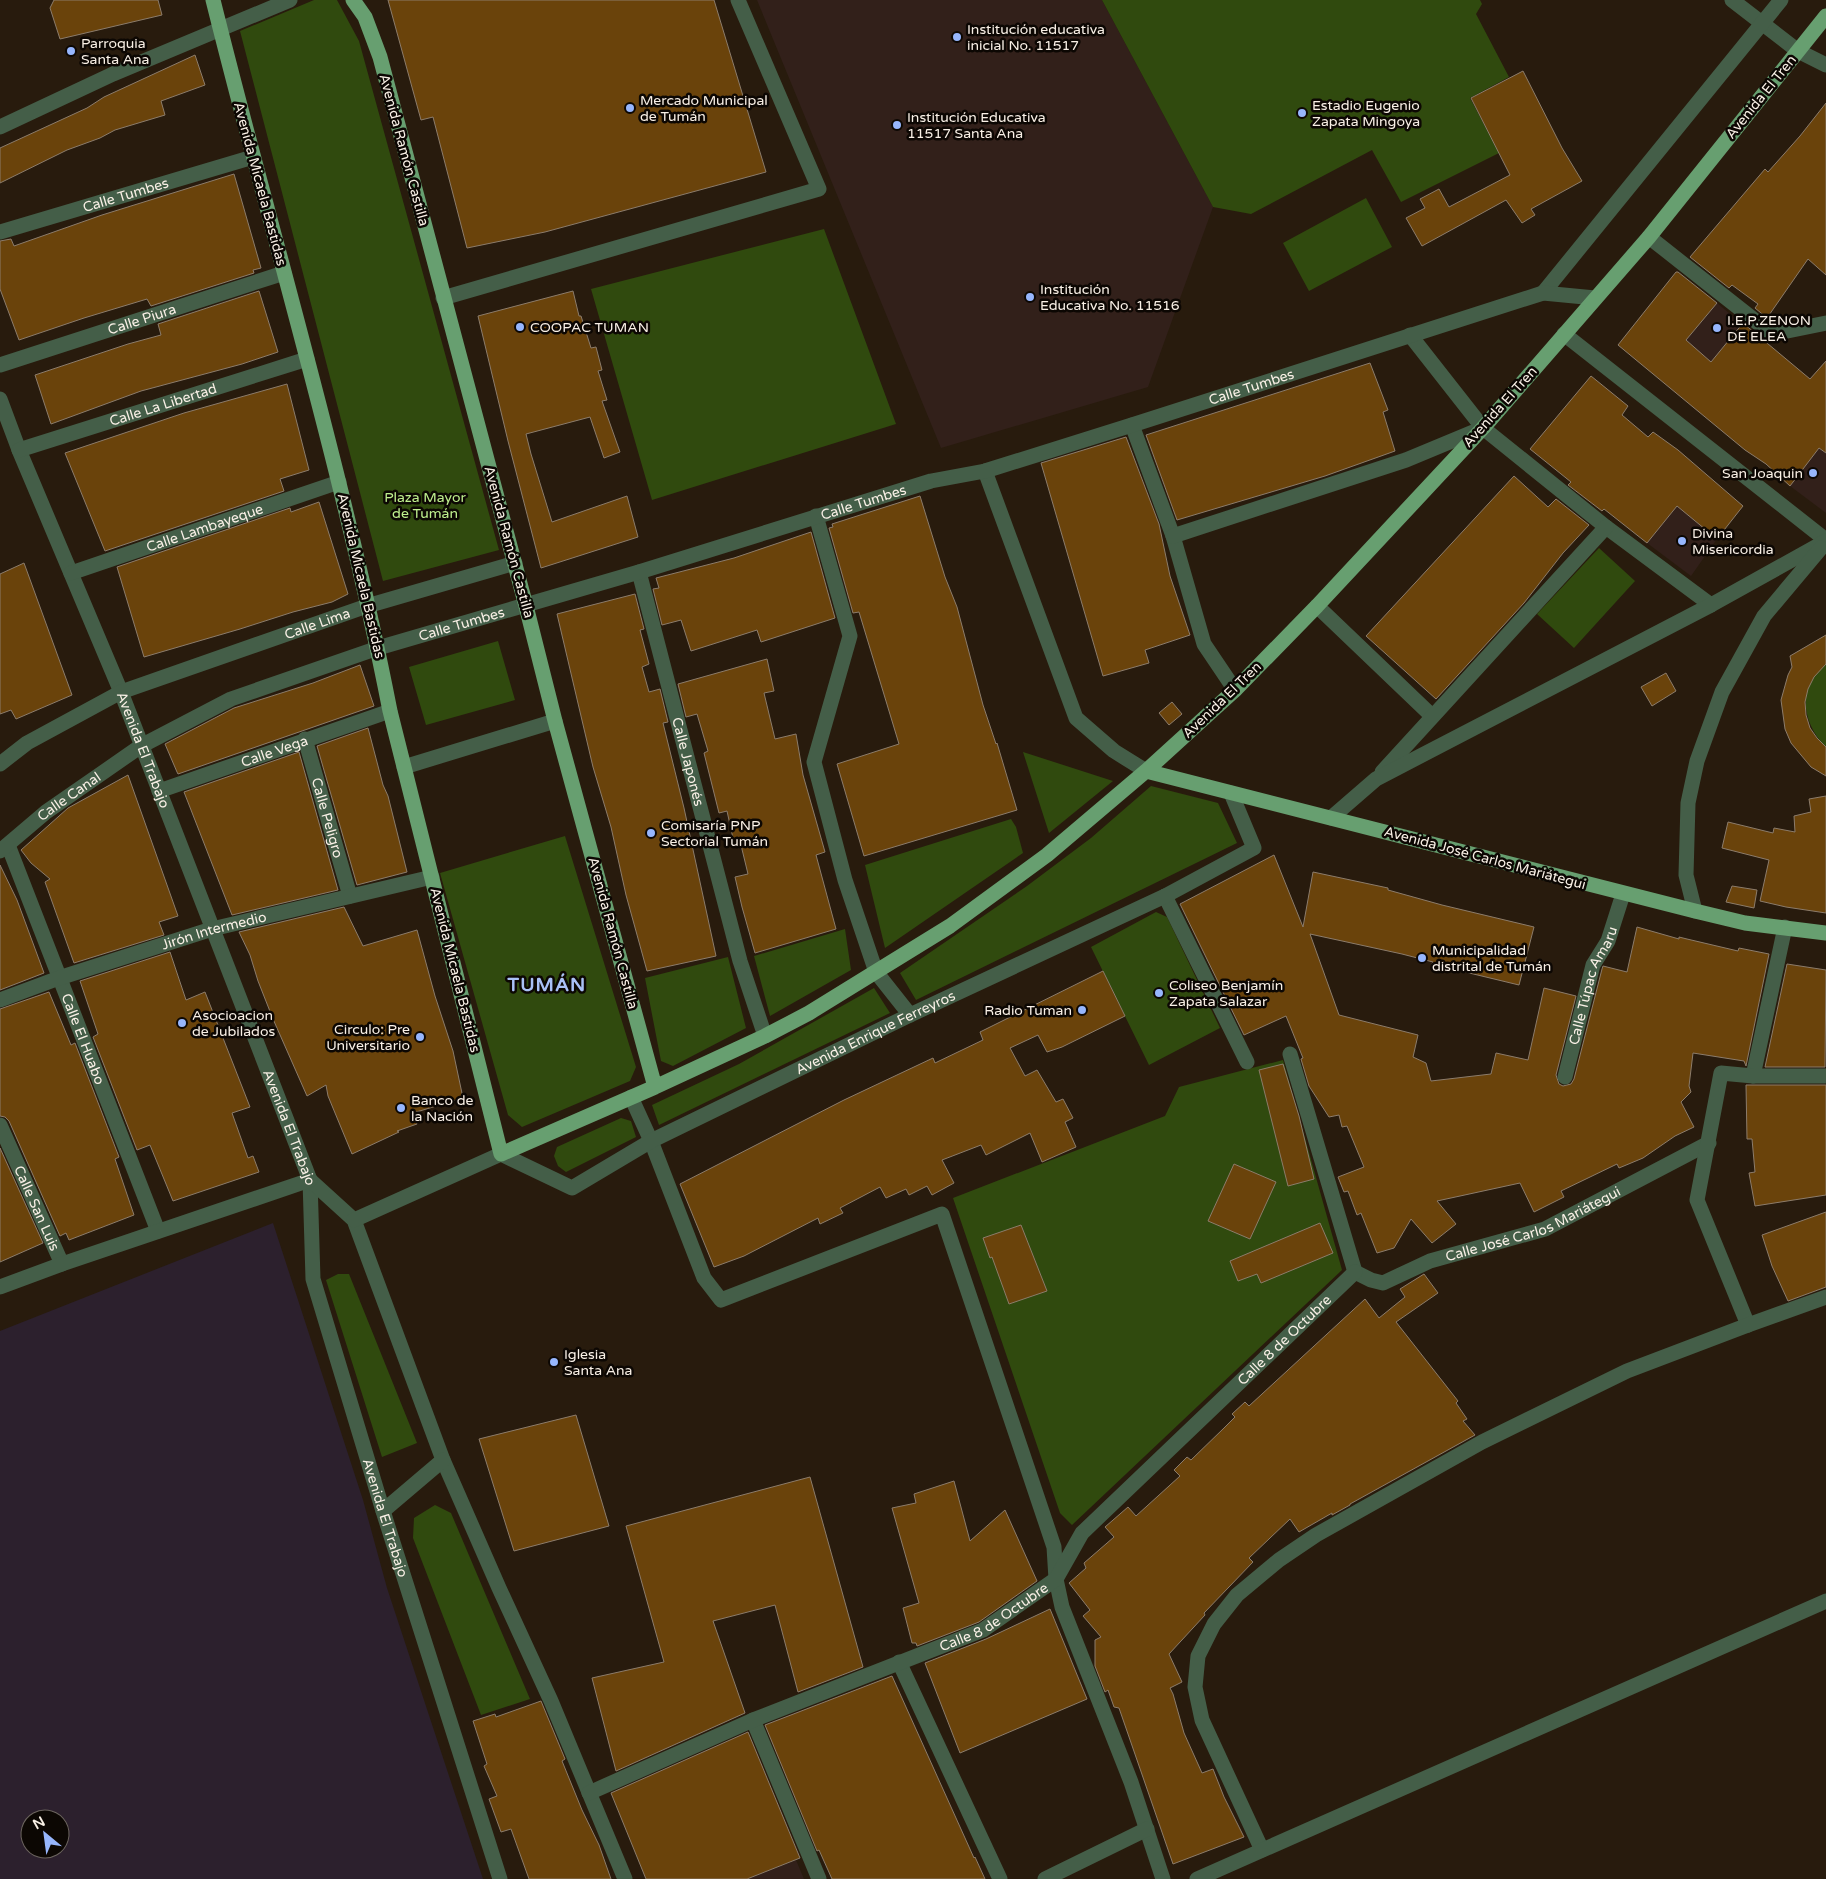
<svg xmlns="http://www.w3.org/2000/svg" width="1826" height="1879" font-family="'Varela Round',sans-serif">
<rect width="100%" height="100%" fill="#281b0d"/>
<path fill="#2c202d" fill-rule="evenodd" d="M 273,1223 L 363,1500 L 387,1588 L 483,1879 L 0,1879 L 0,1331 ZM 30,1819 L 60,1819 L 60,1849 L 30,1849 Z"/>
<path fill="#32201a" d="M 757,0 L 1102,0 L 1213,207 L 1148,387 L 941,448 Z
M 1717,303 L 1742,324 L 1711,362 L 1686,340 Z
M 1819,448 L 1826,453 L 1826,513 L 1790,486 Z
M 1677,506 L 1717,539 L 1691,576 L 1647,543 Z
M 796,1860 L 804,1879 L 747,1879 Z"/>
<path fill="#304a0e" d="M 314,0 L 337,0 L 359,41 L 499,550 L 383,581 L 240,31 Z
M 1102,0 L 1480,0 L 1482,4 L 1476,14 L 1509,77 L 1470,98 L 1499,153 L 1401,202 L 1372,150 L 1251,214 L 1213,207 Z
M 1366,198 L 1392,247 L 1309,291 L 1283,243 Z
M 824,229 L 896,424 L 652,500 L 591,289 Z
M 1599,548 L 1635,581 L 1574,648 L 1537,614 Z
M 498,641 L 515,700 L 426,725 L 409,667 Z
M 1826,664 L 1826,747 C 1802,724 1796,685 1826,664 Z
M 1023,752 L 1113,781 L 1049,833 Z
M 1151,786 L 1218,803 L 1237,843 L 916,1000 L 900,973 L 1027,886 L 1091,838 Z
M 1011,819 L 1016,827 L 1023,853 L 885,948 L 865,865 Z
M 565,836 L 636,1067 L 630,1081 L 522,1127 L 508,1115 L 440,873 Z
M 1156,912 L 1167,917 L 1220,1028 L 1149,1065 L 1091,947 Z
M 845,929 L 851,970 L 770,1016 L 754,956 Z
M 728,957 L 746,1028 L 673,1066 L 661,1061 L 645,978 Z
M 874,988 L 890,1013 L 659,1125 L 652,1105 L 739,1064 Z
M 1283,1060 L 1342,1270 L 1072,1525 L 1060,1513 L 953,1198 L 1165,1116 L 1179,1087 Z
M 621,1118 L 631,1121 L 636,1137 L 566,1172 L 558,1166 L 554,1156 L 557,1147 Z
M 338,1274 L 349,1274 L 417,1443 L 382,1457 L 326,1280 Z
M 435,1505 L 451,1513 L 530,1699 L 481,1715 L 413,1538 L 414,1518 Z"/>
<path fill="#6a430b" stroke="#8c7c6b" d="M 54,0 L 158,0 L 162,15 L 60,39 L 50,8 Z
M 388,0 L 714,0 L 766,172 L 545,232 L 467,248 L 433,117 L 421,120 Z
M 195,55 L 205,85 L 161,101 L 165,115 L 115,130 L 100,138 L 67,150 L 0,183 L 0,148 L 87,108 L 104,97 Z
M 1523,71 L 1562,148 L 1582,181 L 1531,209 L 1535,215 L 1522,223 L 1506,200 L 1422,246 L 1406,218 L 1425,208 L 1420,199 L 1439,189 L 1449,207 L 1510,175 L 1471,98 Z
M 1826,103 L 1826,275 L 1808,259 L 1767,318 L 1755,308 L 1758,304 L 1732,285 L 1729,288 L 1690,257 L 1765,169 L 1768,172 L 1800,136 Z
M 234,174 L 261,268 L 253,270 L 254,273 L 151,306 L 147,299 L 84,318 L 19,340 L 0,289 L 0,241 L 11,239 L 14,246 L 102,215 Z
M 1676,272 L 1678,272 L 1717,303 L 1686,340 L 1711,362 L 1743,323 L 1810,379 L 1826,361 L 1826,453 L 1819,448 L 1790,486 L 1766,464 L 1745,450 L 1618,345 Z
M 259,291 L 278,352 L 242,364 L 141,391 L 51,424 L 35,375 L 128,344 L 161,335 L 158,324 Z
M 573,291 L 579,316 L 581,316 L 591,348 L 596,347 L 602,370 L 598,371 L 607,400 L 602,401 L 620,452 L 604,458 L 590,417 L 526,434 L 531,454 L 552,522 L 627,496 L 638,537 L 541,568 L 508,441 L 478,316 Z
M 1370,363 L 1388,410 L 1383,412 L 1395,451 L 1325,476 L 1177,520 L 1146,435 Z
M 1591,376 L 1628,406 L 1622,415 L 1648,437 L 1653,432 L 1678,450 L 1743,506 L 1717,539 L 1677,506 L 1647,543 L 1604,509 L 1602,511 L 1568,485 L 1571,482 L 1530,449 Z
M 287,384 L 309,470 L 280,479 L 284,491 L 105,551 L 65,453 L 184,413 Z
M 1126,437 L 1159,524 L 1170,576 L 1190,635 L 1145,650 L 1149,663 L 1103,676 L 1041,463 Z
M 1514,476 L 1548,507 L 1556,499 L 1589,525 L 1563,553 L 1524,603 L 1436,699 L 1366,636 Z
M 920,496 L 945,577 L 957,607 L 983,705 L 996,744 L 997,743 L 1017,810 L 864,856 L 837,764 L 899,744 L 859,612 L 853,613 L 829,528 L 833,527 L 832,524 Z
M 319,502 L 348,594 L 332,602 L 293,612 L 240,629 L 144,657 L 117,567 L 290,508 L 291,512 Z
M 811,532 L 835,618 L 761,642 L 757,630 L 691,651 L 681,620 L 662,625 L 653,589 L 659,588 L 656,578 L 734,558 Z
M 24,563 L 72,695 L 16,719 L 11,710 L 0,714 L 0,574 Z
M 635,594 L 644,629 L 640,630 L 649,664 L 642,667 L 649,692 L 660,689 L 668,722 L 663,723 L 684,808 L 716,956 L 647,971 L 626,895 L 611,827 L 593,767 L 557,614 Z
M 1826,635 L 1826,664 L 1814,677 L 1808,689 L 1805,702 L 1806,715 L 1810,728 L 1817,738 L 1826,747 L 1826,776 L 1811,767 L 1791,743 L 1785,729 L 1781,700 L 1788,675 L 1792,667 L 1790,656 Z
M 767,659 L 774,691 L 764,693 L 775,739 L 796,734 L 803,775 L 825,852 L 816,855 L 836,929 L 755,953 L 742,907 L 735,877 L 748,874 L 740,841 L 734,843 L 727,811 L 719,813 L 704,753 L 708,751 L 697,714 L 686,717 L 678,684 Z
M 360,665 L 374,706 L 178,774 L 177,772 L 165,744 L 234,708 L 313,683 Z
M 1666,673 L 1676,691 L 1652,706 L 1641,687 Z
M 1172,702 L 1182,714 L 1169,725 L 1159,713 Z
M 368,728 L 383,785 L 388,796 L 407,872 L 357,885 L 317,746 Z
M 299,752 L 338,890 L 232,915 L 184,792 Z
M 128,775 L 178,916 L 159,922 L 164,935 L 74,963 L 45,882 L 50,879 L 31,863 L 21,850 L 68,808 Z
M 1826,796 L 1826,913 L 1786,907 L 1760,901 L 1769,860 L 1722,848 L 1728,822 L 1773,833 L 1774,828 L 1795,832 L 1794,816 L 1811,812 L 1809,799 Z
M 1274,855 L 1303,927 L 1313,872 L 1388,888 L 1388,890 L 1442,905 L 1534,927 L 1519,985 L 1432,964 L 1433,962 L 1402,954 L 1310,934 L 1339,1015 L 1418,1035 L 1413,1057 L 1426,1063 L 1431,1081 L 1491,1074 L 1496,1053 L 1528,1060 L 1544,988 L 1576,996 L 1556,1075 L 1559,1084 L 1563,1086 L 1571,1084 L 1574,1079 L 1602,969 L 1603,966 L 1627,972 L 1637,927 L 1679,939 L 1679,937 L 1687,939 L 1738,951 L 1739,948 L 1769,954 L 1746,1066 L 1744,1061 L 1693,1053 L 1689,1086 L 1691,1092 L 1681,1102 L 1694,1127 L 1675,1136 L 1643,1158 L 1619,1168 L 1617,1164 L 1561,1191 L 1564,1197 L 1534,1212 L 1520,1183 L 1437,1201 L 1456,1224 L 1432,1243 L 1411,1219 L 1394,1248 L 1377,1253 L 1361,1213 L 1357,1215 L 1348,1191 L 1344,1192 L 1338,1177 L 1364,1167 L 1347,1126 L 1342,1127 L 1339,1115 L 1329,1117 L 1309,1086 L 1301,1059 L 1303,1058 L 1286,1016 L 1244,1035 L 1180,904 Z
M 0,865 L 17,900 L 44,973 L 0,990 Z
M 1732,886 L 1757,890 L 1754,908 L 1726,902 Z
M 344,907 L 363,946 L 417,930 L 435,996 L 453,1051 L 463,1098 L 413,1113 L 417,1124 L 397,1131 L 399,1132 L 352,1154 L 328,1096 L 326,1085 L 307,1096 L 273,1019 L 258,981 L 250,955 L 239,932 Z
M 170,952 L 186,1000 L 205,992 L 250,1107 L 232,1113 L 248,1158 L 253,1156 L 259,1172 L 173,1201 L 150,1145 L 137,1150 L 93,1037 L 98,1034 L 80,981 Z
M 1787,964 L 1826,970 L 1825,1067 L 1765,1067 Z
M 1103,971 L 1125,1016 L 1062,1047 L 1047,1052 L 1038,1035 L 1010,1048 L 1025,1076 L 1037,1070 L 1056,1102 L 1063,1099 L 1073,1118 L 1065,1122 L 1076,1147 L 1042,1162 L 1030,1133 L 986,1155 L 981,1145 L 942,1160 L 954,1183 L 932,1195 L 927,1186 L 909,1195 L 906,1189 L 886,1198 L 880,1187 L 840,1208 L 843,1213 L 820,1224 L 818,1218 L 744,1256 L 714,1267 L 680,1184 L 844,1100 L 933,1058 L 935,1063 L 983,1040 L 980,1032 Z
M 49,992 L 71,1045 L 75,1043 L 119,1157 L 115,1159 L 134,1215 L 69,1240 L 66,1233 L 60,1236 L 9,1121 L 5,1117 L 0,1116 L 0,1009 Z
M 1283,1064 L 1299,1116 L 1314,1179 L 1288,1186 L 1259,1070 Z
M 1746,1085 L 1826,1085 L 1826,1195 L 1755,1206 L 1749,1173 L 1755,1172 L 1752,1139 L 1747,1139 Z
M 0,1148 L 43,1243 L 0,1262 Z
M 1234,1164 L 1276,1182 L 1250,1239 L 1208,1221 Z
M 1826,1212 L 1826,1287 L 1788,1301 L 1772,1266 L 1762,1235 Z
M 1320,1223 L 1333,1253 L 1261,1283 L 1257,1274 L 1238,1281 L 1230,1261 Z
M 1021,1225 L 1047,1291 L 1009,1304 L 992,1257 L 990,1258 L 983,1238 Z
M 1424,1274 L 1438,1293 L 1396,1322 L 1458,1401 L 1456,1403 L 1467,1419 L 1463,1421 L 1475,1435 L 1350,1504 L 1350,1505 L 1332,1515 L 1332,1513 L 1299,1532 L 1290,1519 L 1249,1558 L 1253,1562 L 1204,1613 L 1205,1615 L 1169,1654 L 1182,1682 L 1170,1688 L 1173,1694 L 1184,1733 L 1202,1773 L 1213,1769 L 1224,1797 L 1244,1837 L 1173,1864 L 1119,1708 L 1114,1707 L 1108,1690 L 1105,1692 L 1095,1666 L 1095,1640 L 1101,1637 L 1083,1616 L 1090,1610 L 1069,1583 L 1086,1568 L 1084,1563 L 1114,1537 L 1105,1527 L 1128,1507 L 1136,1516 L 1180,1476 L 1174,1470 L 1187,1457 L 1191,1460 L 1224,1428 L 1235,1417 L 1232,1414 L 1245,1402 L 1249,1406 L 1365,1299 L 1379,1318 L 1405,1297 L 1400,1289 Z
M 576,1415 L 609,1526 L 514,1551 L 479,1439 Z
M 810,1477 L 863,1667 L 798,1692 L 775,1605 L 713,1621 L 745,1713 L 616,1771 L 592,1678 L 664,1662 L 626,1526 Z
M 954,1481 L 970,1541 L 1005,1510 L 1037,1581 L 979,1622 L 917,1646 L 916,1643 L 912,1643 L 903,1608 L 919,1603 L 892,1508 L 916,1503 L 914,1494 Z
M 1050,1609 L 1087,1699 L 960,1753 L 925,1663 L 986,1639 Z
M 892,1676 L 974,1858 L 975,1857 L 985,1879 L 832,1879 L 819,1850 L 817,1851 L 765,1725 Z
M 541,1701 L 565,1759 L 562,1761 L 582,1810 L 599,1845 L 611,1879 L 529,1879 L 511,1829 L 501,1832 L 489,1799 L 497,1796 L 484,1766 L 487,1764 L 473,1721 L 495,1714 L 496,1717 Z
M 748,1732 L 800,1858 L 747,1879 L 646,1879 L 611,1793 Z"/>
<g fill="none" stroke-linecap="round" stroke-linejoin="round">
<g stroke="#445e48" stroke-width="15">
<path d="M 1732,0 L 1798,51 L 1826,65"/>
<path d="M 0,127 L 113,74 L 290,0"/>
<path id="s1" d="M 0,232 L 253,157"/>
<path d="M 1649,237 L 1772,334 L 1826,323"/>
<path d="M 1543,293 L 1781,0"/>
<path d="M 443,298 L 819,189 L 738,0"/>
<path d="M 1564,334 L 1826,540"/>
<path d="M 1410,335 L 1483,428 L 1606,527 L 1711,605"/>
<path id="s2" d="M 0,365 L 284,273"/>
<path id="s3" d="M 0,399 L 19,450 L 121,692 L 310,1180 L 313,1279 L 383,1511 L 500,1879"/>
<path d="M 1132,425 L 1173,536 L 1204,644 L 1235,690"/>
<path id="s4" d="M 19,450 L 307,359"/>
<path d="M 985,471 L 1076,718 L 1114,751 L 1146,771"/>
<path d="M 816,516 L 850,636 L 814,762 L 845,880 L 876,972 L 910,1015"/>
<path d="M 1173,536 L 1406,460 L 1483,428"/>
<path id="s5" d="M 639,572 L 740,961 L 765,1036"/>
<path id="s6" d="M 71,573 L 339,482"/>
<path d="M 1317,606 L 1432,716"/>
<path id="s7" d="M 305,739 L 350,896"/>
<path id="s8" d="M 0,764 L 27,743 L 121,692 L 367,606 L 515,563"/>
<path d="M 404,767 L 555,721"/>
<path d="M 1382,772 L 1606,527"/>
<path id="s9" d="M 159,791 L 390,711"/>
<path d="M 1331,818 L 1376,779 L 1711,605 L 1826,541"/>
<path id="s10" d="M 8,845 L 158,1231"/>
<path id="s11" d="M 0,851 L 46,812 L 141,746 L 231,699 L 378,648 L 639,572 L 931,481 L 985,471 L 1132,425 L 1543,293 L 1595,298"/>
<path d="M 1165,896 L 1247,1062"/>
<path d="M 1695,911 L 1686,875 L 1688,803 L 1697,761 L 1722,692 L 1764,616 L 1821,548"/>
<path id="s12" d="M 0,1000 L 59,978 L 212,929 L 432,877"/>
<path d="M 1290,1054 L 1355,1272"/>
<path d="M 1753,1076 L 1785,927"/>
<path id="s13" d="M 1565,1077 L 1593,965 L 1608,941 L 1623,894"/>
<path d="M 631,1097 L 651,1141 L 704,1278 L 721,1300 L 942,1214 L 1054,1547 L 1056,1579 L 1062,1607 L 1131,1782 L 1163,1879"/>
<path id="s14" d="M 0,1125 L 62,1264"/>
<path d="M 310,1180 L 354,1220 L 443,1460 L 499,1588 L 551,1701 L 625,1879"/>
<path id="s15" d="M 354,1220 L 501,1154 L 572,1188 L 651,1141 L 910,1015 L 1165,896 L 1254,848 L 1231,793"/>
<path id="s16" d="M 1355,1272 L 1371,1280 L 1383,1283 L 1430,1261 L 1545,1229 L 1709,1143"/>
<path d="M 0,1287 L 62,1264 L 310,1180"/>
<path d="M 1748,1325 L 1697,1200 L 1721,1073 L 1753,1076 L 1826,1076"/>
<path d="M 383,1511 L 443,1460"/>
<path d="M 899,1662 L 1000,1879"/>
<path d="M 753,1720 L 819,1879"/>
<path id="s17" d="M 589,1793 L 753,1720 L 983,1630 L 1056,1579 L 1082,1533 L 1355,1272"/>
<path d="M 1262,1850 L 1202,1720 L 1195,1687 L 1198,1656 L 1214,1624 L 1237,1595 L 1279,1560 L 1316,1535 L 1482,1442 L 1627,1371 L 1748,1325 L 1826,1297"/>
<path d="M 1045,1879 L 1147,1829"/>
<path d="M 1197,1879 L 1826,1601"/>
</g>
<path stroke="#679f70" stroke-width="15" d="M 213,0 C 272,237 343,471 390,711 L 501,1154 L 655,1087 L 765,1036 L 809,1013 L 950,926 L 1047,855 L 1146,771 L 1235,690 L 1317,606 L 1483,428 L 1649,237 L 1826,16
M 353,0 L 365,17 L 380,57 L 526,606 L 555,721 L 655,1087
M 1146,771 L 1695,911 L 1745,923 L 1826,933"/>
</g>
<g fill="#97b6fd" stroke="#0c0703" stroke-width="2">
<circle cx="957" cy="37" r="5"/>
<circle cx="71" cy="51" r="5"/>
<circle cx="630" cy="108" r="5"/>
<circle cx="1302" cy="113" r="5"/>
<circle cx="897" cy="125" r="5"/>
<circle cx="1030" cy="297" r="5"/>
<circle cx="520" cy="327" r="5"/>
<circle cx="1717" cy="328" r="5"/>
<circle cx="1813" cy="473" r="5"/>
<circle cx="1682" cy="541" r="5"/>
<circle cx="651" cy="833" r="5"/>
<circle cx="1422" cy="958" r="5"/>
<circle cx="1159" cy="993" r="5"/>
<circle cx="1082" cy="1010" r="5"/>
<circle cx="182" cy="1023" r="5"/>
<circle cx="420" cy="1037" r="5"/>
<circle cx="401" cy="1108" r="5"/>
<circle cx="554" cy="1362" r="5"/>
</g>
<g text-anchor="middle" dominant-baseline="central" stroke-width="5" stroke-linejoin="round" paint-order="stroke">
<g font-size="14" fill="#f9f0e6" stroke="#0c0703" text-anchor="start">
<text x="967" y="29">Institución educativa<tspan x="967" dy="16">inicial No. 11517</tspan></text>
<text x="81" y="43">Parroquia<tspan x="81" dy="16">Santa Ana</tspan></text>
<text x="640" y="100">Mercado Municipal<tspan x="640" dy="16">de Tumán</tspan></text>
<text x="1312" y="105">Estadio Eugenio<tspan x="1312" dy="16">Zapata Mingoya</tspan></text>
<text x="907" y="117">Institución Educativa<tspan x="907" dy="16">11517 Santa Ana</tspan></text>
<text x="1040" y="289">Institución<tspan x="1040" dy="16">Educativa No. 11516</tspan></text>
<text x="1727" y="320">I.E.P.ZENON<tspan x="1727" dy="16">DE ELEA</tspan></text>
<text x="530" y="327">COOPAC TUMAN</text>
<text x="1803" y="473" text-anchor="end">San Joaquin</text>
<text x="1692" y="533">Divina<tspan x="1692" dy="16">Misericordia</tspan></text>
<text x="661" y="825">Comisaría PNP<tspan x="661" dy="16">Sectorial Tumán</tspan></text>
<text x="1432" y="950">Municipalidad<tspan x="1432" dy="16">distrital de Tumán</tspan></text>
<text x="1169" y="985">Coliseo Benjamín<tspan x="1169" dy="16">Zapata Salazar</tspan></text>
<text x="1072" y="1010" text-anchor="end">Radio Tuman</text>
<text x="192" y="1015">Asocioacion<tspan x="192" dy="16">de Jubilados</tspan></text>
<text x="410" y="1029" text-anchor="end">Circulo: Pre<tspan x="410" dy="16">Universitario</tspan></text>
<text x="411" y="1100">Banco de<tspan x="411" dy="16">la Nación</tspan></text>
<text x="564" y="1354">Iglesia<tspan x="564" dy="16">Santa Ana</tspan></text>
</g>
<g font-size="14" fill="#f9f0e6" stroke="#0c0703">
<text transform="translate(1761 97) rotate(-51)">Avenida El Tren</text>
<text transform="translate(404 150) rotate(75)">Avenida Ramón Castilla</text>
<text transform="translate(260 184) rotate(75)">Avenida Micaela Bastidas</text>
<text stroke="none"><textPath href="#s1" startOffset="131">Calle Tumbes</textPath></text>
<text stroke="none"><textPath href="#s2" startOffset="149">Calle Piura</textPath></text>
<text stroke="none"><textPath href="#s11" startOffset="1345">Calle Tumbes</textPath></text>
<text stroke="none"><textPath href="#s4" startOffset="151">Calle La Libertad</textPath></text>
<text transform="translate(1500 407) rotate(-48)">Avenida El Tren</text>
<text stroke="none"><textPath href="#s11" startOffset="940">Calle Tumbes</textPath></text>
<text stroke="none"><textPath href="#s6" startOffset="141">Calle Lambayeque</textPath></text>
<text transform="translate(509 542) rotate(75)">Avenida Ramón Castilla</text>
<text transform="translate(361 576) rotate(77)">Avenida Micaela Bastidas</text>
<text stroke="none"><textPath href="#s8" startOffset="349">Calle Lima</textPath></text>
<text stroke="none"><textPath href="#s11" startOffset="520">Calle Tumbes</textPath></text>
<text transform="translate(1222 700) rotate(-44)">Avenida El Tren</text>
<text stroke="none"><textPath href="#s3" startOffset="379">Avenida El Trabajo</textPath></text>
<text stroke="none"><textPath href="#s9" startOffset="122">Calle Vega</textPath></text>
<text stroke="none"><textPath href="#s5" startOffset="196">Calle Japonés</textPath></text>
<text stroke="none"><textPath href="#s11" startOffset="88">Calle Canal</textPath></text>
<text stroke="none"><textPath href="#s7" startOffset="82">Calle Peligro</textPath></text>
<text transform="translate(1485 858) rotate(15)">Avenida José Carlos Mariátegui</text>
<text stroke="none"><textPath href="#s12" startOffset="225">Jirón Intermedio</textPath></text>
<text transform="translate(613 933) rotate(75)">Avenida Ramón Castilla</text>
<text transform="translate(455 970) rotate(76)">Avenida Micaela Bastidas</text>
<text stroke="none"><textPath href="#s13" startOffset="96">Calle Túpac Amaru</textPath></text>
<text stroke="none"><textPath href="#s15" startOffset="581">Avenida Enrique Ferreyros</textPath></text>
<text stroke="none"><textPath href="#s10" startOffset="208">Calle El Huabo</textPath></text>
<text stroke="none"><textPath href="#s3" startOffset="784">Avenida El Trabajo</textPath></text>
<text stroke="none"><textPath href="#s14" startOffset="91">Calle San Luis</textPath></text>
<text stroke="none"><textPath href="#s16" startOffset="192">Calle José Carlos Mariátegui</textPath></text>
<text stroke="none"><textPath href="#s17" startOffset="848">Calle 8 de Octubre</textPath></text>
<text stroke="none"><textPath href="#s3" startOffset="1189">Avenida El Trabajo</textPath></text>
<text stroke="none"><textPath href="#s17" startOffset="442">Calle 8 de Octubre</textPath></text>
</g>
<g font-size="14" fill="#bff08e" stroke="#0c0703">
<text x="425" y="497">Plaza Mayor<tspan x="425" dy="16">de Tumán</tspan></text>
</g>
<g font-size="19" font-weight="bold" letter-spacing="1" fill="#aac1f6" stroke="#0c0703">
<text x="547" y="985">TUMÁN</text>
</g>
</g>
<g transform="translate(45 1834) rotate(331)"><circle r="24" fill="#0c0703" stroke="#6b645e"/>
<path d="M0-4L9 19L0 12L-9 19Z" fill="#97b6fd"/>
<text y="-8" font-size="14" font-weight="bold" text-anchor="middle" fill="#f9f0e6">N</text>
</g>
</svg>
